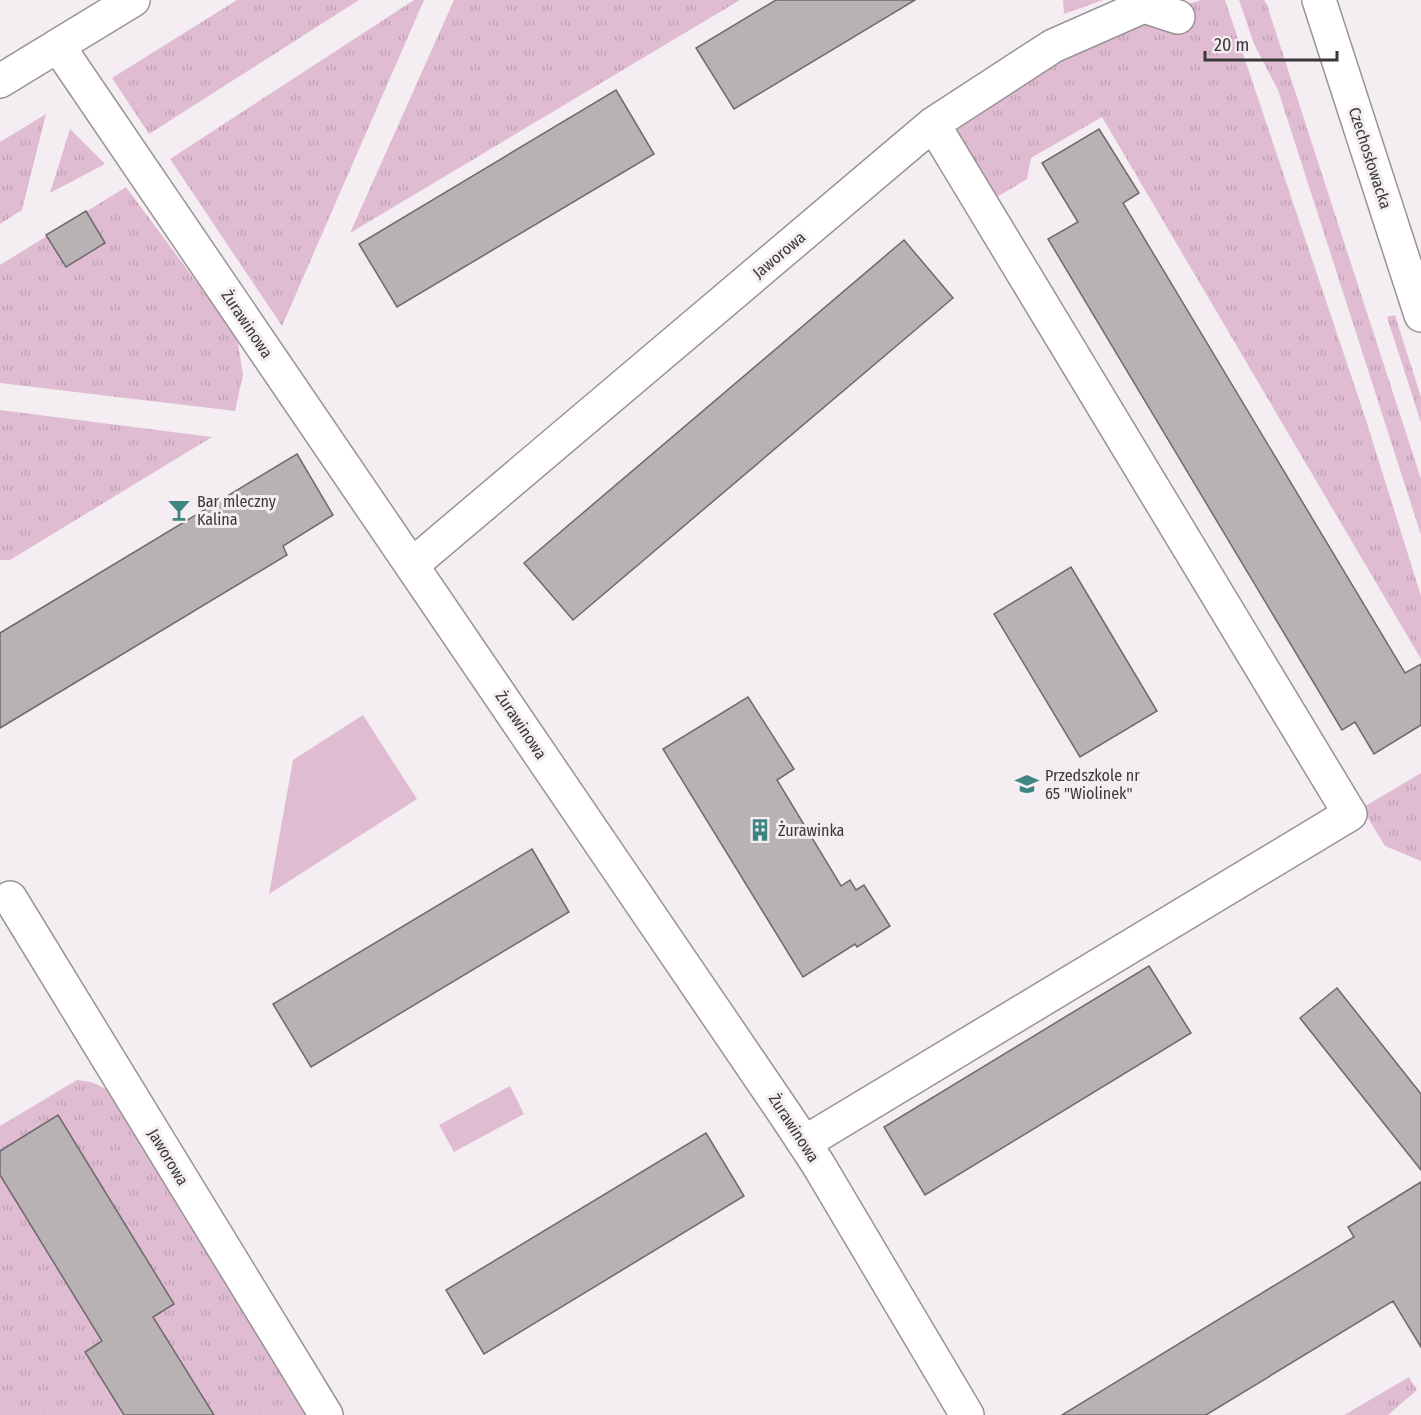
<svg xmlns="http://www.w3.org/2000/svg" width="1421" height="1415" font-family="'Fira Sans Condensed',sans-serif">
<defs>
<pattern id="grass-tufts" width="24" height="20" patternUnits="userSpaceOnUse" patternTransform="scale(1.5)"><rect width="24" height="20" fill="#e0bcd3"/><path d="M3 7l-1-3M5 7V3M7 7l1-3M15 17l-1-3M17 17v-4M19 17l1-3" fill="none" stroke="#c1a2b6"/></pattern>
</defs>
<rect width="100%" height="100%" fill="#f4eef2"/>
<path fill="url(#grass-tufts)" d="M 237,0 L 359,0 L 149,134 L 112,78 Z
M 414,0 L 424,0 L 282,326 L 170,159 Z
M 454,0 L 740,0 L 350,233 Z
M 1063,0 L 1103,0 L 1064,14 Z
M 1201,0 L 1225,0 L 1366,420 L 1421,596 L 1421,659 L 1102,117 L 1031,158 L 1027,179 L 992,200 L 950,130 L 1060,57 L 1148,17 Z
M 1239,0 L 1264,0 L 1267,5 L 1421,479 L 1421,535 L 1278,90 L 1254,44 Z
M 46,114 L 22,210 L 0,224 L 0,142 Z
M 70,129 L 105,164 L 50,193 Z
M 126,187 L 230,327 L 238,343 L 243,375 L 235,411 L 0,383 L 0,265 Z
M 1395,315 L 1421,397 L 1421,423 L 1387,317 Z
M 0,410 L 212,437 L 10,560 L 0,560 Z
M 1421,773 L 1421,861 L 1385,846 L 1362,808 Z
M 77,1080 L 91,1082 L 111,1091 L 308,1415 L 0,1415 L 0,1126 Z
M 1409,1377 L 1417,1390 L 1388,1415 L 1344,1415 Z"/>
<path fill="#e0bcd3" d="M 363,715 L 417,799 L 269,894 L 293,760 Z
M 510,1086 L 524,1114 L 454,1152 L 439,1125 Z"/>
<path fill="#b8b2b5" stroke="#6f696d" stroke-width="1.5" d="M 776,0 L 915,0 L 734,109 L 696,48 Z
M 616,90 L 654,154 L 397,307 L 359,244 Z
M 1099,129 L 1139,193 L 1123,203 L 1405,673 L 1421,664 L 1421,725 L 1374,754 L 1355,722 L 1342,730 L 1048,239 L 1078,222 L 1042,163 Z
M 86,211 L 105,243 L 66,267 L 46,235 Z
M 904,240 L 953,298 L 573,620 L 524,563 Z
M 297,454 L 333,515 L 283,546 L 287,555 L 0,728 L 0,633 Z
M 1071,567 L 1157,711 L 1080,757 L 994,614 Z
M 748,697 L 794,769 L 777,780 L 841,886 L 850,880 L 856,890 L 864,885 L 890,926 L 857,947 L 855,944 L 803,977 L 663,749 Z
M 532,849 L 569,912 L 311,1067 L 273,1004 Z
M 1149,966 L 1191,1033 L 925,1195 L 884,1127 Z
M 1337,988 L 1421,1094 L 1421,1170 L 1300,1018 Z
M 58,1115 L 174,1304 L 153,1317 L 214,1415 L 124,1415 L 85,1352 L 102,1341 L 0,1175 L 0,1151 Z
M 706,1133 L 744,1196 L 484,1354 L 446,1290 Z
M 1421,1182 L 1421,1347 L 1393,1301 L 1206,1415 L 1062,1415 L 1354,1237 L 1348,1227 Z"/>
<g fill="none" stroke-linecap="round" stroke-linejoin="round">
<g stroke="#999397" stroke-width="36">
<path id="minor" d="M 58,46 L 787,1117 L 818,1164 L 967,1415
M 412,565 L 933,124 L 1053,46 L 1144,6 L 1178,17
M 10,898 L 326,1415
M 804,1143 L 1350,814 L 933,124"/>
</g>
<g stroke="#999397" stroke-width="36">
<path id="tertiary" d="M 1319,0 L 1421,315
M 0,81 L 133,0"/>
</g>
<use href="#minor" stroke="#fff" stroke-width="33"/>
<use href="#tertiary" stroke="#fff" stroke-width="33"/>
</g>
<defs>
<g id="bar-bare" transform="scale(1.8)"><path d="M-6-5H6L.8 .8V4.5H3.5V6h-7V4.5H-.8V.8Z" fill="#3f8682" stroke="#f4eef2" stroke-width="2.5" paint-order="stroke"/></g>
<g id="school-bare" transform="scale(1.8)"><path d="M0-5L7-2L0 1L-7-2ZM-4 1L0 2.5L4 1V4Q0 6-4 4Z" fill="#3f8682" stroke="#f4eef2" stroke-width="2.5" paint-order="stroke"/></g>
<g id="building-bare" transform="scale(1.8)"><path d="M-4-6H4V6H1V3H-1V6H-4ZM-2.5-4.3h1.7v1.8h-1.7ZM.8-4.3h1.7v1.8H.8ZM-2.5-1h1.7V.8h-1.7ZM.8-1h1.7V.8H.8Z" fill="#3f8682" stroke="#f4eef2" stroke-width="2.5" paint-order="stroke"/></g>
</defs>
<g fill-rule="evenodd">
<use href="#bar-bare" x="179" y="510"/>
<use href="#school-bare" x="1027" y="784"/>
<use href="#building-bare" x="760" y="830"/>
</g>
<g text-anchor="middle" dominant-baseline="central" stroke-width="6" stroke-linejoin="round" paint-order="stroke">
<g font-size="16" fill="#3a3739" stroke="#f4eef2">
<text transform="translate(1370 158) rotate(72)">Czechosłowacka</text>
<text transform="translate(779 255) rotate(-40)">Jaworowa</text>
<text transform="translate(247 324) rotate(56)">Żurawinowa</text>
<text transform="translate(521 725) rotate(56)">Żurawinowa</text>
<text transform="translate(794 1128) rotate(57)">Żurawinowa</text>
<text transform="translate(168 1157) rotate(59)">Jaworowa</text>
</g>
<g font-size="16" fill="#3a3739" stroke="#f4eef2" text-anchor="start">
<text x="197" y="501">Bar mleczny<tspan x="197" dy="18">Kalina</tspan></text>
<text x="1045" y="775">Przedszkole nr<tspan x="1045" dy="18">65 "Wiolinek"</tspan></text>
<text x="778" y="830">Żurawinka</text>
</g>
</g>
<path d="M1205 51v9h132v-9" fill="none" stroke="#3a3739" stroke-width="3"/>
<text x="1214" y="51" font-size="18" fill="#3a3739" stroke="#f4eef2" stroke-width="4.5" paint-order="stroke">20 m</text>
</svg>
